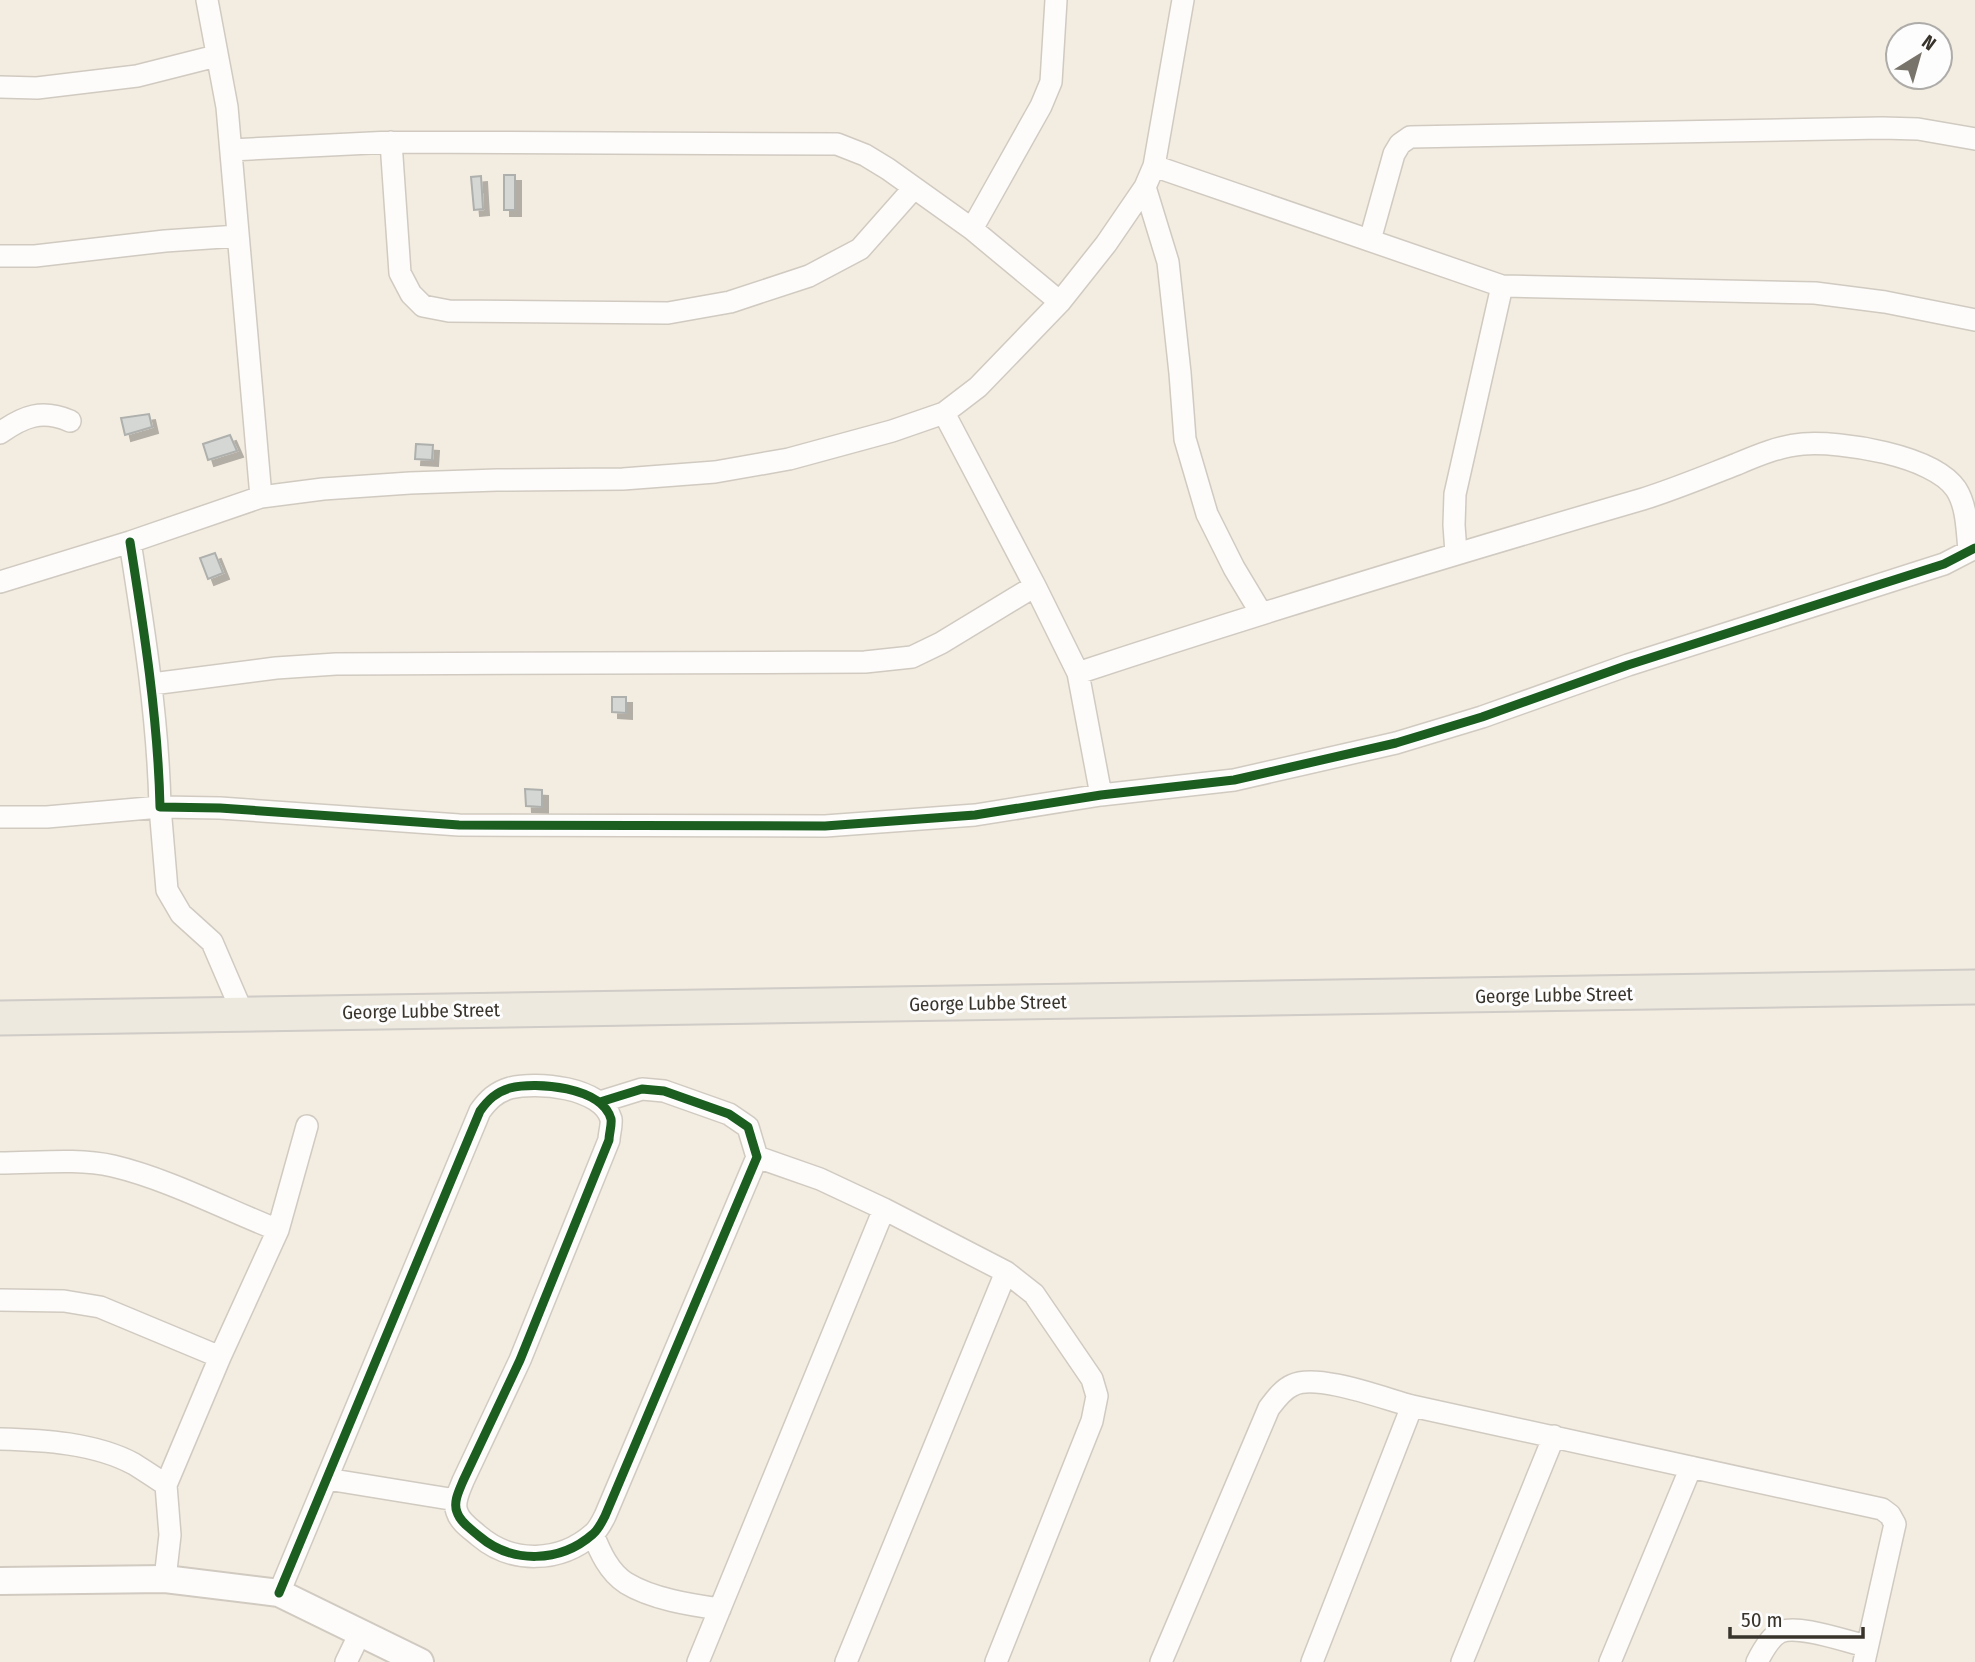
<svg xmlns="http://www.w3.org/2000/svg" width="1975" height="1662" font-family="'Fira Sans Condensed',sans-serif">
<defs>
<filter id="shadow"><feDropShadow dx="6" dy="6" stdDeviation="0" flood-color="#0004"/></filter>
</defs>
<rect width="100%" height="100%" fill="#f3ece1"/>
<path fill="#d5d7d4" stroke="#aeb0ad" stroke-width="2" filter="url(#shadow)" d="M 504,175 L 515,175 L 515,210 L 504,210 Z
M 481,176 L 483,209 L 474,210 L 471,177 Z
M 149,414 L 152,427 L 125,435 L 121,418 Z
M 230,435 L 237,451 L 208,460 L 203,444 Z
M 416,444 L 433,445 L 432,460 L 415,459 Z
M 215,553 L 223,573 L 208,579 L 200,558 Z
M 612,697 L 626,697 L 626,713 L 612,712 Z
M 525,789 L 542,790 L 542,807 L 526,806 Z"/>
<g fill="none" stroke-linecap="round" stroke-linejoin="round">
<g stroke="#d0cac1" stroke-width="24">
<path id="minor" d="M 207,0 L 227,107 L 261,497
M 0,87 L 37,88 L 137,76 L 216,56
M 391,142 L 400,273 L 411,294 L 423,306 L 449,311 L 668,313 L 730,302 L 809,276 L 860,249 L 913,189
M 231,150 L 391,142 L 837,144 L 865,155 L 888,169 L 972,229 L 1060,302
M 1154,166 L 1502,286 L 1815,293 L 1885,302 L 1975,320
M 1145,187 L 1168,262 L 1180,373 L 1185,439 L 1207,514 L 1234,568 L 1261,613
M 972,229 L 1041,106 L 1051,82 L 1056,0
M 1370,240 L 1394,154 L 1400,144 L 1410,137 L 1882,128 L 1918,129 L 1975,139
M 0,256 L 35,256 L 165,241 L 238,236
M 944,413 L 1035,586 L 1078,673 L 1101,795
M 0,433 C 24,416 42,409 70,421
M 130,542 C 144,630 158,718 160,807 L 220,808 L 459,825 L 825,826 L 975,815 L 1101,795 L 1234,780 L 1396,743 L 1482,717 L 1628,665 L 1944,564 L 1975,548
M 1456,553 L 1454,525 L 1455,494 L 1502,286
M 0,582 L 130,542 L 261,497 L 323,489 L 410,483 L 497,480 L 623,479 L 715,472 L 789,459 L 892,431 L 944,413 L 978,387 L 1060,302 L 1106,244 L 1145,187 L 1154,166 L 1183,0
M 1078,673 C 1265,611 1454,554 1643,499 C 1675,489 1706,476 1737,464 C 1758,455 1780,446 1803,444 C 1841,441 1933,455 1956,489 C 1967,506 1967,530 1969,550
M 152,684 L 276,668 L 336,664 L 865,662 L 912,657 L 941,643 L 1035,586
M 0,817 L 47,817 L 160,807 L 167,890 L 181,914 L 212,942 L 243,1014
M 757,1157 L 820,1179 L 884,1209 L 1006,1272 L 1034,1294 L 1092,1379 L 1097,1396 L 1092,1421 L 996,1662
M 0,1163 C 36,1163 77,1158 113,1166 C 168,1179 225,1209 278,1230
M 0,1300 L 64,1301 L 100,1307 L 220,1357
M 0,1439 C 44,1440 95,1443 134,1464 C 145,1471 156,1478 166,1485
M 327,1479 L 456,1500
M 593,1534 C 600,1552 609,1572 626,1583 C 652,1599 691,1605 720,1609
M 165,1579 L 170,1535 L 166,1485 L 220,1357 L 278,1230 L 307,1126
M 279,1593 L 480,1111 C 488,1100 496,1092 510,1088 C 536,1081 602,1087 611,1119 C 612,1125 609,1134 609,1140 L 520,1360 L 463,1481 C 459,1491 453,1502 457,1512 C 460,1522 471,1529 479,1536 C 512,1564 560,1563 593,1534 C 598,1530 602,1522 605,1516 L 757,1157 L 748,1127 L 729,1114 L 664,1091 L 642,1089 L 600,1102
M 346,1662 L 360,1633
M 698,1662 L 884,1209
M 846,1662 L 1006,1272
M 1161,1662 L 1269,1408 C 1275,1400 1283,1389 1293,1385 C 1317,1373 1385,1399 1412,1406 L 1882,1509 L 1890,1515 L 1895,1524 L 1864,1662
M 1312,1662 L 1412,1406
M 1462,1662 L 1554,1436
M 1610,1662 L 1691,1467
M 1757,1662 C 1762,1652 1770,1637 1780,1632 C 1799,1624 1847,1642 1867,1646"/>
</g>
<g stroke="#d0cac1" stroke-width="30">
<path id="tertiary" d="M 0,1581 L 165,1579 L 279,1593 L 420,1662"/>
</g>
<g stroke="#cfcbc6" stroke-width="37">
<path id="primary" d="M 0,1018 L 1975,987"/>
</g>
<use href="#minor" stroke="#fdfcfa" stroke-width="21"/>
<use href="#tertiary" stroke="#fdfcfa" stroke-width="26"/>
<use href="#primary" stroke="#ede9df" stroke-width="33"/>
<g stroke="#fdfdfd" stroke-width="13">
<path id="cycleway" d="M 130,542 C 144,630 158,718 160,807 L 220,808 L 459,825 L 825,826 L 975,815 L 1101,795 L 1234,780 L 1396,743 L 1482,717 L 1628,665 L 1944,564 L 1975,548
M 279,1593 L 480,1111 C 488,1100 496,1092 510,1088 C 536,1081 602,1087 611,1119 C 612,1125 609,1134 609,1140 L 520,1360 L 463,1481 C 459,1491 453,1502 457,1512 C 460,1522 471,1529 479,1536 C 512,1564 560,1563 593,1534 C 598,1530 602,1522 605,1516 L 757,1157 L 748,1127 L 729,1114 L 664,1091 L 642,1089 L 600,1102"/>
</g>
<use href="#cycleway" stroke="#1b5e20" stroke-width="9"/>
</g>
<g text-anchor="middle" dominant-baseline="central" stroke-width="6" stroke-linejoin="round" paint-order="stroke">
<g font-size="19" fill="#38332b" stroke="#fdfdfd">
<text transform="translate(1554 995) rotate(-1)">George Lubbe Street</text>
<text transform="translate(988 1003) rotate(-1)">George Lubbe Street</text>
<text transform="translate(421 1011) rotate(-1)">George Lubbe Street</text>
</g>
</g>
<g transform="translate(1919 56) rotate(37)"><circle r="33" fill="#fdfdfd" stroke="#aeaca9" stroke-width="2"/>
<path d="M0-5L12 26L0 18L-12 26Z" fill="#79746b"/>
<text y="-10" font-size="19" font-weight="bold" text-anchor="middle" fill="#38332b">N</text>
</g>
<path d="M1730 1627v10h133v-10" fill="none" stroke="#38332b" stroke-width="3.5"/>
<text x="1741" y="1627" font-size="21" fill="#38332b" stroke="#fdfdfd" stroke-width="5" paint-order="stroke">50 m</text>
</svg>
